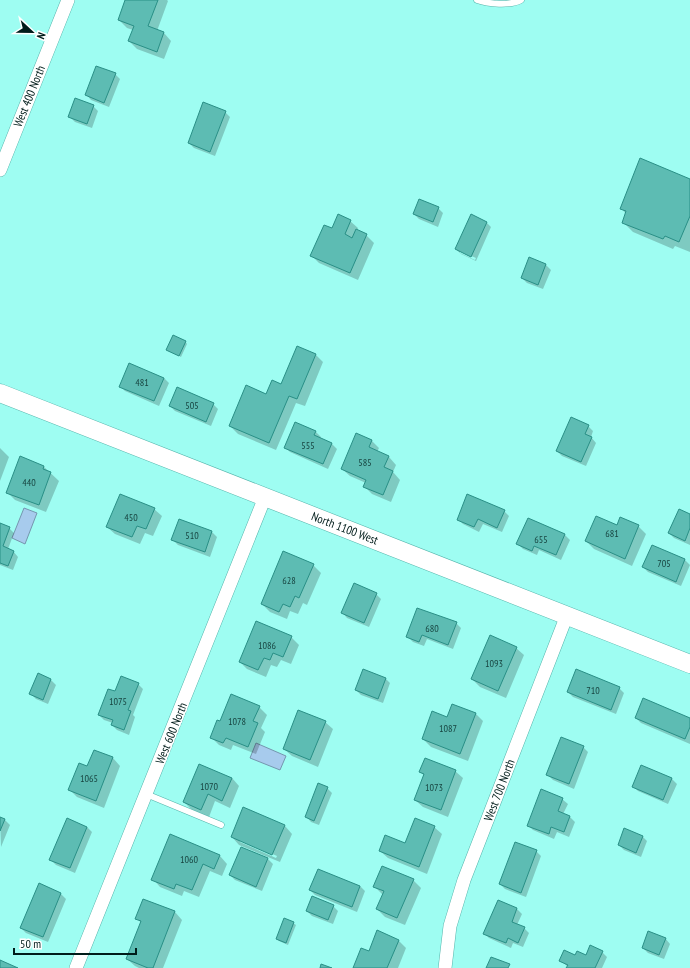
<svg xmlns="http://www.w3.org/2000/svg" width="690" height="968" font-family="'PT Sans Narrow',sans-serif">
<rect width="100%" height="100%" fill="#9efdf2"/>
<path fill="#a7cbed" stroke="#7596ae" d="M 24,508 L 37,513 L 25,544 L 12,538 Z
M 256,743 L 286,756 L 280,770 L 250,758 Z"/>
<path fill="#0003" fill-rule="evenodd" d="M 127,0 L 167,0 L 168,1 L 157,31 L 164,33 L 171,41 L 164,59 L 137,49 L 129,41 L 133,30 L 127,28 L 119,20 Z
M 115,74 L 120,79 L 109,107 L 91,100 L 86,94 Z
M 93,106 L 98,111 L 92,128 L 75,122 L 70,117 Z
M 225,112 L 230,117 L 215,156 L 194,148 L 189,143 Z
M 690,180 L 690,252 L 675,246 L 673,249 L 633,232 L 623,222 L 626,214 L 621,208 Z
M 438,208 L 443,213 L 438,227 L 419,219 L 414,214 Z
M 350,221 L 358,228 L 357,231 L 366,235 L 374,243 L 358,280 L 319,263 L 311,255 L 332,230 Z
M 486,222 L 491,227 L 476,261 L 461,254 L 456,249 ZM 460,251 L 476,258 L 475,260 L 460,253 Z
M 530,258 L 546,265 L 551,270 L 543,289 L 527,283 L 522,278 Z
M 185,341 L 187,344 L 181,357 L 168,350 Z
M 316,355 L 323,362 L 305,406 L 296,403 L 276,450 L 238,434 L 230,426 L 266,395 L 282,385 Z
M 164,378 L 169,383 L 159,406 L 125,391 L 120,386 Z
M 213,404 L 218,409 L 211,426 L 175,411 L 170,406 Z
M 588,426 L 593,431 L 591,437 L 596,443 L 586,466 L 562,456 L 557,451 Z
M 316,432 L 321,437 L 320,439 L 332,444 L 337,449 L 328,469 L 290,452 L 285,447 Z
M 372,441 L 379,448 L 377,452 L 389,457 L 396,465 L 393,472 L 400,480 L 391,502 L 372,494 L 364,486 L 366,483 L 350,476 L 342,469 Z
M 0,448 L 9,457 L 0,481 Z
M 43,466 L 59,481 L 46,512 L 15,500 L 7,492 Z
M 154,509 L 162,516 L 153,536 L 145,533 L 140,544 L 115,534 L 107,527 Z
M 504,511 L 509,516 L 502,532 L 483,524 L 479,532 L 463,524 L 458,519 Z
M 690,515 L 690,545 L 674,538 L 669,533 Z
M 529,519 L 565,535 L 570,540 L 561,560 L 539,550 L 537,555 L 523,549 L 518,544 Z
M 0,524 L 9,528 L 14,533 L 8,549 L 13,551 L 18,557 L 13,570 L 0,565 Z
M 617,526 L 638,526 L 646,534 L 632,566 L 594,549 L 586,541 Z
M 212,532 L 217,537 L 210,557 L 178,545 L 173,540 Z
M 652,546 L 685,560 L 690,565 L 681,586 L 648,572 L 643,567 Z
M 313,565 L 321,573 L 307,605 L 303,603 L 298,614 L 290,611 L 287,619 L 270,612 L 262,604 Z
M 376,594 L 381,599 L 369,627 L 347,618 L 342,612 Z
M 456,623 L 461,628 L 453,649 L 427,639 L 424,646 L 413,642 L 408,637 Z
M 291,637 L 299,645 L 291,664 L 281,660 L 277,667 L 271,665 L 266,677 L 247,669 L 240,662 Z
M 516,648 L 524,655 L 506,698 L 480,687 L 472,679 Z
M 385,678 L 390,683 L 383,703 L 361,695 L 356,690 Z
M 51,680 L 56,685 L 48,704 L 36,699 L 31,694 Z
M 138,684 L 143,689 L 133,715 L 135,717 L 129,735 L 117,730 L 112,725 L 113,723 L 104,720 L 99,715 L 116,693 Z
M 619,688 L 624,693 L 616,714 L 573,697 L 568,692 Z
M 259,707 L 267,715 L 261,728 L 265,732 L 256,754 L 233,745 L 231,750 L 219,745 L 211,737 L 221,723 Z
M 475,713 L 483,721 L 468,761 L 431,747 L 423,739 L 448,718 Z
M 636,718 L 690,719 L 690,744 L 641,723 Z
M 325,722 L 333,729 L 318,767 L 292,756 L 284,749 Z
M 583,747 L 588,752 L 574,789 L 553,780 L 548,775 Z
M 94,751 L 113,758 L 120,766 L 104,808 L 77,797 L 70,790 L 88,768 Z
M 642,766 L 672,779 L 677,784 L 668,804 L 638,791 L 633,786 Z
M 455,771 L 463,778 L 448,817 L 423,807 L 415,800 L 425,776 L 420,772 Z
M 232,778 L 239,786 L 230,808 L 215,801 L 209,817 L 192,810 L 184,802 Z
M 327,788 L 332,793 L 319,825 L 311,822 L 306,816 Z
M 562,799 L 568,804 L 563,814 L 570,817 L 575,822 L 569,837 L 557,832 L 554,839 L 533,830 L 528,825 Z
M 0,818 L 5,820 L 10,825 L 1,847 Z
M 67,819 L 87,827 L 92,832 L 75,873 L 56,865 L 51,860 Z
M 285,826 L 292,834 L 280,862 L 239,845 L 232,837 ZM 240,840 L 277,856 L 276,858 L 240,842 Z
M 434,827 L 442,834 L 427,874 L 388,858 L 380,851 L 406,844 Z
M 642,836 L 647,841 L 641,857 L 624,850 L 619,845 Z
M 242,848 L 268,859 L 273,864 L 262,891 L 235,880 L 230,875 Z
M 536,851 L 541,856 L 526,897 L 505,889 L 500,884 Z
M 220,856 L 227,864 L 222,876 L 210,871 L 199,897 L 184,891 L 182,896 L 160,887 L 153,879 Z
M 318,870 L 360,886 L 365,891 L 357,912 L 315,895 L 310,890 Z
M 413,880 L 421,888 L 405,925 L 385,917 L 377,909 L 383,895 L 375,887 Z
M 39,885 L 61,894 L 66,899 L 48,942 L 26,933 L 21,928 Z
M 144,900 L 175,912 L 182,920 L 163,968 L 139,968 L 135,966 L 127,959 L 141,923 L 137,918 Z
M 498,901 L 517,909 L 522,914 L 517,925 L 524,928 L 529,933 L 523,947 L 513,943 L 511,948 L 489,938 L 484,933 Z
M 333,906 L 338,911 L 333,924 L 312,916 L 307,911 Z
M 293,923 L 296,925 L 288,945 L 279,941 L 277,939 Z
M 665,938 L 670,944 L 664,959 L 648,953 L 643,948 Z
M 398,940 L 406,948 L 398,968 L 354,968 L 369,953 Z
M 602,952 L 607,957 L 602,968 L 568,968 L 568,967 L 560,960 L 576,956 L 586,956 Z"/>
<path fill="#5dbcb3" stroke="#298f86" d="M 125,0 L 158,0 L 148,26 L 164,32 L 157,52 L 128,41 L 134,26 L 118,20 Z
M 96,66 L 116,73 L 104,103 L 85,95 Z
M 75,98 L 94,105 L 87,124 L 68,117 Z
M 203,102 L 226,111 L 210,152 L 188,143 Z
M 640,158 L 690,179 L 690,216 L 679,242 L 665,236 L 663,239 L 622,223 L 626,211 L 620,209 Z
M 419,199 L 439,207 L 433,222 L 413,214 Z
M 338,214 L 351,220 L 345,234 L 352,238 L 356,229 L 367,234 L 350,273 L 310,256 L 324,225 L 332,228 Z
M 471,214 L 487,222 L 471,257 L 455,249 Z
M 529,257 L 546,264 L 538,285 L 521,278 Z
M 173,335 L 186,341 L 179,356 L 166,350 Z
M 297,346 L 316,354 L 297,399 L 289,396 L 269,443 L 229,426 L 246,385 L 266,394 L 272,380 L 281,384 Z
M 129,363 L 164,378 L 154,401 L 119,387 Z
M 177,387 L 214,403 L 206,422 L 169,406 Z
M 571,417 L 589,425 L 585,434 L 592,437 L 581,462 L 556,451 Z
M 295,422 L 316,431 L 314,435 L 332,443 L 323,464 L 284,448 Z
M 356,433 L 372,440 L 369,447 L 389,456 L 384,467 L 393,471 L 383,495 L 363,487 L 366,480 L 341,469 Z
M 20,456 L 44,466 L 43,469 L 51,472 L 39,505 L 6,493 Z
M 120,494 L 155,508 L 146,529 L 137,526 L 132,537 L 106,527 Z
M 467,494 L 505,510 L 497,528 L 478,519 L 474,527 L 457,520 Z
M 679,509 L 690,514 L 690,528 L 685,541 L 668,533 Z
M 596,516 L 617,525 L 620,517 L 639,525 L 625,559 L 585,541 Z
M 528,518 L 565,534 L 556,555 L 534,546 L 532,551 L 516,544 Z
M 179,519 L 212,531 L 205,552 L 171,540 Z
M 0,523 L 10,527 L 3,546 L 14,551 L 8,566 L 0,563 Z
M 652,545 L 685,559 L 676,582 L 642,567 Z
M 283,551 L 314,564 L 299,598 L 295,596 L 290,607 L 283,604 L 279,612 L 261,604 Z
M 354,583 L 377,593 L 364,623 L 341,613 Z
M 417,608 L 457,622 L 448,645 L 422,635 L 419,642 L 406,637 Z
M 256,621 L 292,636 L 283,657 L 273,653 L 270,660 L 264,658 L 258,670 L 239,662 Z
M 490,635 L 517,647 L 498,691 L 471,679 Z
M 363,669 L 386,678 L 378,699 L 355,690 Z
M 576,669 L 620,687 L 611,710 L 567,692 Z
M 38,673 L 51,679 L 43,700 L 29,694 Z
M 121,676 L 139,683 L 128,710 L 131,711 L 124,730 L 111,725 L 113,720 L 98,715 L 108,689 L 115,691 Z
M 231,694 L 260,706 L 253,721 L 258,723 L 248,747 L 226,738 L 223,743 L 210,738 L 217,720 L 220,721 Z
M 643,698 L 690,718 L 690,727 L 685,739 L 635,718 Z
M 452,704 L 476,713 L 460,754 L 422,739 L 432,711 L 447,717 Z
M 298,710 L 326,721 L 310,760 L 283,749 Z
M 561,737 L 584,746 L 569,784 L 546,775 Z
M 94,750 L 113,757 L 96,801 L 68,790 L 79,763 L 87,766 Z
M 425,758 L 456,770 L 441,810 L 414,800 L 424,774 L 419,772 Z
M 199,764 L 232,778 L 222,801 L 208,794 L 201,810 L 183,802 Z
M 641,765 L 672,778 L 663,800 L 632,787 Z
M 318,783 L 328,787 L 314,821 L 305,817 Z
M 541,789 L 563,798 L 558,811 L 570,816 L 564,832 L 551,827 L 549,834 L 527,826 Z
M 243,807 L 285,825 L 272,855 L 231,837 Z
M 0,817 L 5,819 L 0,831 Z
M 67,818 L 87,827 L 70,868 L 49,860 Z
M 415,818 L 435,826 L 419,867 L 379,851 L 385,835 L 405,843 Z
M 624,828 L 643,836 L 636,853 L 618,845 Z
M 170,834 L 220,855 L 214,869 L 203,864 L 192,890 L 176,884 L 174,889 L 151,880 Z
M 515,842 L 537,850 L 521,893 L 499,884 Z
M 241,847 L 268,858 L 256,887 L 229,875 Z
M 382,866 L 414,879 L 397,918 L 376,909 L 384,891 L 373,887 Z
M 318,869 L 360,886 L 352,907 L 309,890 Z
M 39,883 L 61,893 L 43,937 L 20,928 Z
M 312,896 L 334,905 L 328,920 L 306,911 Z
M 143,899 L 175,911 L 153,968 L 148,968 L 126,959 L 141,921 L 135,919 Z
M 498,900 L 517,908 L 512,922 L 525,927 L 518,943 L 508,938 L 506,943 L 483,934 Z
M 284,918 L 294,922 L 286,943 L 276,939 Z
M 377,930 L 399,940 L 387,968 L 353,968 L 361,948 L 369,951 Z
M 648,931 L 666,938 L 659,955 L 642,948 Z
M 590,945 L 603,951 L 595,968 L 566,968 L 568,965 L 559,961 L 564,950 L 575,955 L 577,951 L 586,955 Z
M 491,957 L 510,964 L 508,968 L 486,968 Z
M 0,960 L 18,968 L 0,968 Z
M 321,964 L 332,968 L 320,968 Z"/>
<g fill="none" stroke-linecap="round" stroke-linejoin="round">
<g stroke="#54b4ab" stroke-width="7">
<path id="lane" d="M 477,0 C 488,4 510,6 521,0
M 146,794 L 221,825"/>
</g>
<g stroke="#54b4ab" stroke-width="14">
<path id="street" d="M 0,170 L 68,0
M 76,968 L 265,497
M 445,968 L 450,926 L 464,880 L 567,615"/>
</g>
<g stroke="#54b4ab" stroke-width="19">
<path id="secondary" d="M 0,393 L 690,664"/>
</g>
<use href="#lane" stroke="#fff" stroke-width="6"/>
<use href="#street" stroke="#fff" stroke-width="13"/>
<use href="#secondary" stroke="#fff" stroke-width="18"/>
</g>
<g text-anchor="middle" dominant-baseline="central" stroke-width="3" stroke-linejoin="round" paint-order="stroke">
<g font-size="10" fill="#174440">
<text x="142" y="382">481</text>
<text x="192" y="405">505</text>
<text x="308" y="445">555</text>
<text x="365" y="462">585</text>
<text x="29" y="482">440</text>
<text x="131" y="517">450</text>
<text x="612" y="533">681</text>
<text x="192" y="535">510</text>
<text x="541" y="539">655</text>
<text x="664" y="563">705</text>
<text x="289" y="580">628</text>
<text x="432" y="628">680</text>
<text x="267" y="645">1086</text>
<text x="494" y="663">1093</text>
<text x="593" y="690">710</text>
<text x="118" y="701">1075</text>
<text x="237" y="721">1078</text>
<text x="448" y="728">1087</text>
<text x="89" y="778">1065</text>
<text x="209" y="786">1070</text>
<text x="434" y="787">1073</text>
<text x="189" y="859">1060</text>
</g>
<g font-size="12" fill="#001c1a" stroke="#fff">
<text transform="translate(29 96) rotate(-68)">West 400 North</text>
<text transform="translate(345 528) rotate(21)">North 1100 West</text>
<text transform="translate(171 733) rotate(-68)">West 600 North</text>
<text transform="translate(499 790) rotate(-69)">West 700 North</text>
</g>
</g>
<g transform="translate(32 32) rotate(112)" stroke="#ffffff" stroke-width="3" paint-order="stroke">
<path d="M0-3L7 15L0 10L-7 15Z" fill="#001c1a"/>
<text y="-6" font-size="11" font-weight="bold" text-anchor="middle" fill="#001c1a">N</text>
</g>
<path d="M14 948v6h122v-6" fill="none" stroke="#001c1a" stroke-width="2"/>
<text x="20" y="948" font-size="12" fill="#001c1a" stroke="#ffffff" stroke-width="3" paint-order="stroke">50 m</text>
</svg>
